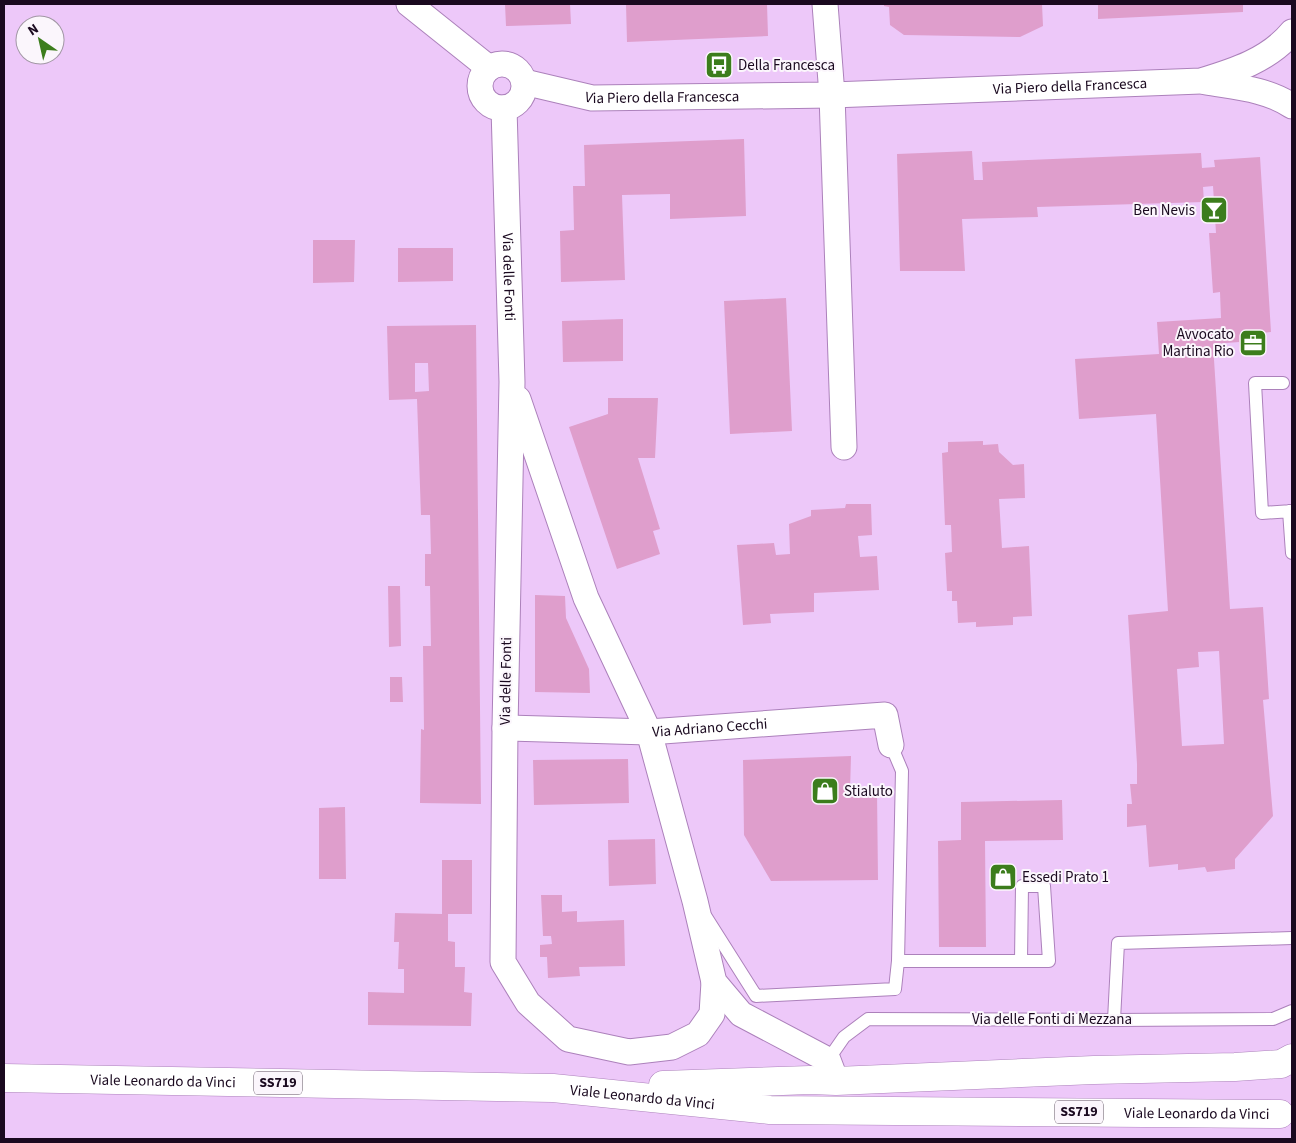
<svg xmlns="http://www.w3.org/2000/svg" width="1296" height="1143" font-family="'Source Sans 3',sans-serif">
<rect width="100%" height="100%" fill="#edc8f9"/>
<path fill="#df9ecc" fill-rule="evenodd" d="M 505,4 L 570,4 L 571,24 L 506,26 Z
M 626,4 L 767,4 L 768,36 L 627,42 Z
M 884,4 L 1042,4 L 1043,26 L 1020,37 L 904,35 L 890,25 L 889,7 L 884,6 Z
M 1098,4 L 1243,4 L 1243,12 L 1098,19 Z
M 744,139 L 746,216 L 670,219 L 670,194 L 622,195 L 625,280 L 561,282 L 560,231 L 574,230 L 573,186 L 585,186 L 584,145 Z
M 972,151 L 974,180 L 983,180 L 982,162 L 1201,153 L 1202,168 L 1215,167 L 1214,160 L 1260,157 L 1271,332 L 1262,333 L 1264,353 L 1240,354 L 1239,342 L 1213,344 L 1230,609 L 1263,607 L 1269,699 L 1263,700 L 1273,816 L 1235,859 L 1235,869 L 1207,872 L 1205,867 L 1178,870 L 1178,864 L 1149,867 L 1146,825 L 1127,827 L 1127,804 L 1132,804 L 1130,784 L 1137,784 L 1137,764 L 1128,615 L 1168,611 L 1156,414 L 1079,419 L 1075,359 L 1159,354 L 1157,322 L 1221,318 L 1220,292 L 1213,293 L 1209,233 L 1216,233 L 1213,186 L 1203,187 L 1204,202 L 1037,207 L 1038,217 L 962,219 L 965,271 L 900,271 L 897,154 ZM 1219,651 L 1224,744 L 1182,746 L 1177,669 L 1199,667 L 1198,652 Z
M 313,240 L 355,240 L 354,282 L 313,283 Z
M 398,248 L 453,248 L 453,281 L 398,282 Z
M 786,298 L 792,431 L 730,434 L 724,301 Z
M 623,319 L 623,361 L 563,362 L 562,321 Z
M 476,325 L 481,804 L 420,803 L 421,729 L 424,730 L 423,646 L 431,646 L 430,586 L 425,586 L 425,554 L 431,554 L 430,515 L 421,515 L 417,399 L 389,400 L 387,326 ZM 415,363 L 428,363 L 429,391 L 415,392 Z
M 608,398 L 658,398 L 655,458 L 638,458 L 660,529 L 653,531 L 660,554 L 617,569 L 569,427 L 608,414 Z
M 983,441 L 983,445 L 998,444 L 999,452 L 1013,465 L 1024,464 L 1025,498 L 999,499 L 1002,548 L 1029,546 L 1032,616 L 1013,617 L 1013,625 L 976,627 L 976,622 L 958,623 L 957,601 L 952,601 L 952,591 L 947,591 L 945,553 L 952,552 L 951,525 L 945,525 L 942,453 L 948,452 L 948,442 Z
M 846,504 L 871,504 L 872,535 L 858,536 L 860,557 L 877,556 L 879,590 L 814,593 L 814,612 L 770,614 L 771,623 L 743,625 L 737,545 L 774,543 L 776,555 L 790,554 L 789,524 L 811,516 L 811,510 L 845,508 Z
M 388,586 L 400,586 L 401,646 L 389,647 Z
M 535,595 L 565,596 L 566,618 L 589,669 L 590,693 L 535,692 Z
M 390,677 L 402,677 L 403,702 L 390,702 Z
M 851,756 L 850,791 L 877,791 L 878,880 L 771,881 L 744,835 L 743,760 Z
M 628,759 L 629,803 L 534,805 L 533,760 Z
M 1062,800 L 1063,840 L 985,841 L 986,947 L 939,947 L 938,841 L 961,840 L 961,802 Z
M 345,807 L 346,879 L 319,879 L 319,808 Z
M 655,839 L 656,884 L 609,886 L 608,840 Z
M 442,860 L 472,860 L 472,914 L 448,914 L 448,941 L 455,942 L 455,967 L 465,967 L 464,992 L 472,993 L 471,1026 L 368,1025 L 368,992 L 404,993 L 404,969 L 398,969 L 399,942 L 394,942 L 395,913 L 442,914 Z
M 541,895 L 562,895 L 562,912 L 577,911 L 577,922 L 624,920 L 625,966 L 579,967 L 580,976 L 548,978 L 547,957 L 540,957 L 540,945 L 552,944 L 551,936 L 543,936 Z"/>
<g fill="none" stroke-linecap="round" stroke-linejoin="round">
<g stroke="#ac81bb" stroke-width="14">
<path id="service" d="M 1283,383 L 1255,383 L 1262,513 L 1292,511
M 1289,511 L 1292,553
M 706,917 L 756,996 L 895,989 L 898,961 L 902,771 L 891,745
M 898,961 L 1049,961 L 1044,886 L 1022,886 L 1021,960
M 1114,1020 L 1118,943 L 1292,938
M 828,1060 L 844,1037 L 868,1019 L 1114,1020 L 1273,1019 L 1292,1011"/>
</g>
<g stroke="#ac81bb" stroke-width="27">
<g id="minor">
<path d="M 409,4 L 489,68"/>
<path d="M 825,4 L 832,95 L 844,447"/>
<circle cx="502" cy="86" r="22"/>
<path id="s1" d="M 524,82 L 592,98 L 832,95 L 1201,81 C 1234,71 1269,60 1292,32"/>
<path d="M 1206,82 C 1235,87 1267,89 1292,106"/>
<path id="s2" d="M 504,108 L 512,382 L 505,728 L 503,962 L 528,1003 L 568,1039 L 629,1052 L 672,1047 L 698,1034 L 712,1014 L 714,982"/>
<path d="M 518,399 L 586,598 L 649,732 L 695,901 L 714,982 L 741,1014 L 828,1060 L 836,1081"/>
<path id="s3" d="M 505,728 L 649,732 L 885,715 L 891,745"/>
</g>
</g>
<g stroke="#ac81bb" stroke-width="29">
<g id="trunk">
<path id="s4" d="M 4,1078 L 553,1088 L 770,1110 L 1280,1114"/>
<path d="M 663,1085 L 810,1080 L 836,1081 L 1094,1070 L 1235,1067 L 1281,1064 L 1292,1058"/>
</g>
</g>
<use href="#service" stroke="#fff" stroke-width="12"/>
<use href="#minor" stroke="#fff" stroke-width="25"/>
<use href="#trunk" stroke="#fff" stroke-width="28"/>
</g>
<defs>
<g id="bus-square" transform="scale(1.4375)"><rect x="-9" y="-9" width="18" height="18" rx="4" fill="#3c7d1c" stroke="#fbf6fc"/><path d="M-5-6H5V4H4V6H2V4H-2V6H-4V4H-5ZM-3.5-4V0h7V-4ZM-3.5 1.2v1.5H-2V1.2ZM2 1.2v1.5H3.5V1.2Z" fill="#fff"/></g>
<g id="bar-square" transform="scale(1.4375)"><rect x="-9" y="-9" width="18" height="18" rx="4" fill="#3c7d1c" stroke="#fbf6fc"/><path d="M-6-5H6L.8 .8V4.5H3.5V6h-7V4.5H-.8V.8Z" fill="#fff"/></g>
<g id="office-square" transform="scale(1.4375)"><rect x="-9" y="-9" width="18" height="18" rx="4" fill="#3c7d1c" stroke="#fbf6fc"/><path d="M-6-3h4V-5.5h4V-3h4V5H-6ZM-1-4.5V-3h2v-1.5ZM-6 0V1H6V0Z" fill="#fff"/></g>
<g id="shop-square" transform="scale(1.4375)"><rect x="-9" y="-9" width="18" height="18" rx="4" fill="#3c7d1c" stroke="#fbf6fc"/><path d="M-5-2.5h2.3a2.7 3.5 0 0 1 5.4 0H5L5.5 6h-11ZM-1.5-2.5h3a1.5 2.3 0 0 0-3 0Z" fill="#fff"/></g>
</defs>
<g fill-rule="evenodd">
<use href="#bus-square" x="719" y="65"/>
<use href="#bar-square" x="1214" y="210"/>
<use href="#office-square" x="1253" y="343"/>
<use href="#shop-square" x="825" y="791"/>
<use href="#shop-square" x="1003" y="877"/>
</g>
<g text-anchor="middle" dominant-baseline="central" stroke-width="4" stroke-linejoin="round" paint-order="stroke">
<g fill="#fbf6fc" stroke="#5e5061" stroke-width="1">
<rect x="254" y="1071.5" width="48" height="23" rx="4"/>
<rect x="1055" y="1100.5" width="48" height="23" rx="4"/>
</g>
<g font-size="14" font-weight="bold" fill="#1a091f">
<text x="278" y="1083">SS719</text>
<text x="1079" y="1112">SS719</text>
</g>
<g font-size="15" fill="#1a091f" stroke="#fbf6fc" text-anchor="start">
<text x="738" y="65">Della Francesca</text>
<text x="1195" y="210" text-anchor="end">Ben Nevis</text>
<text x="1234" y="334" text-anchor="end">Avvocato<tspan x="1234" dy="17">Martina Rio</tspan></text>
<text x="844" y="791">Stialuto</text>
<text x="1022" y="877">Essedi Prato 1</text>
</g>
<g font-size="15" fill="#1a091f" stroke="#fbf6fc">
<text stroke="none"><textPath href="#s1" startOffset="548">Via Piero della Francesca</textPath></text>
<text stroke="none"><textPath href="#s1" startOffset="140">Via Piero della Francesca</textPath></text>
<text stroke="none"><textPath href="#s2" startOffset="169">Via delle Fonti</textPath></text>
<text transform="translate(506 681) rotate(-89)">Via delle Fonti</text>
<text stroke="none"><textPath href="#s3" startOffset="205">Via Adriano Cecchi</textPath></text>
<text x="1052" y="1019">Via delle Fonti di Mezzana</text>
<text stroke="none"><textPath href="#s4" startOffset="159">Viale Leonardo da Vinci</textPath></text>
<text stroke="none"><textPath href="#s4" startOffset="639">Viale Leonardo da Vinci</textPath></text>
<text stroke="none"><textPath href="#s4" startOffset="1194">Viale Leonardo da Vinci</textPath></text>
</g>
</g>
<rect width="1296" height="1143" fill="none" stroke="#1a091f" stroke-width="10"/>
<g transform="translate(40 40) rotate(326)"><circle r="24" fill="#fbf6fc" stroke="#a197a4"/>
<path d="M0-4L9 19L0 12L-9 19Z" fill="#3c7d1c"/>
<text y="-8" font-size="14" font-weight="bold" text-anchor="middle" fill="#1a091f">N</text>
</g>
</svg>
